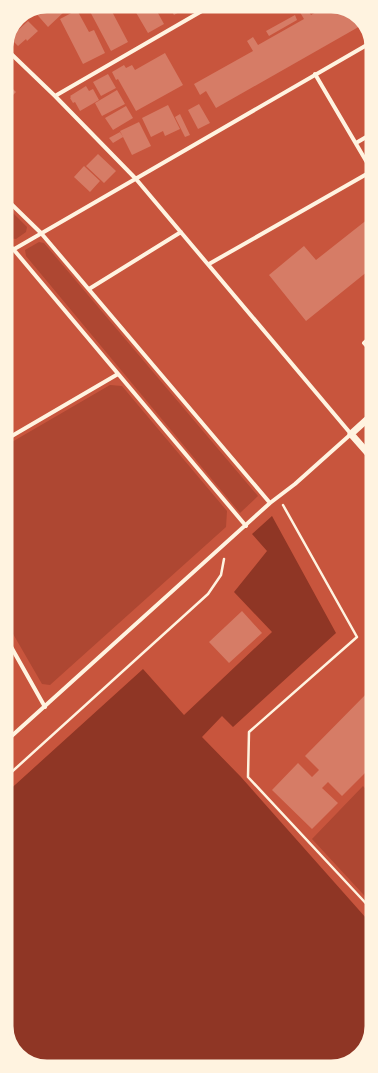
<svg xmlns="http://www.w3.org/2000/svg" width="378" height="1073" font-family="'Asap Condensed',sans-serif">
<rect width="100%" height="100%" fill="#c8553d"/>
<path fill="#ae4732" d="M 4,204 L 27,227 L 26,232 L 16,239 L 9,238 L 4,233 Z
M 39,242 L 44,243 L 258,496 L 240,513 L 26,256 L 25,250 Z
M 110,385 L 122,386 L 227,511 L 226,527 L 50,685 L 42,684 L 5,620 L 5,446 Z
M 363,786 L 374,798 L 374,906 L 312,839 Z"/>
<path fill="#8f3625" d="M 272,516 L 336,633 L 233,727 L 222,716 L 202,737 L 241,777 L 374,927 L 374,1027 L 365,1053 L 343,1067 L 44,1069 L 19,1059 L 6,1038 L 5,794 L 143,669 L 184,715 L 272,632 L 234,592 L 267,551 L 252,534 Z"/>
<path fill="#d67c66" d="M 47,4 L 57,4 L 64,12 L 48,27 L 33,10 Z
M 86,4 L 108,4 L 128,42 L 111,51 Z
M 131,4 L 153,4 L 164,24 L 148,33 Z
M 167,4 L 186,4 L 188,7 L 174,15 Z
M 314,4 L 326,4 L 314,11 L 311,6 Z
M 330,4 L 334,4 L 356,13 L 362,25 L 216,108 L 206,91 L 200,95 L 194,84 L 253,51 L 247,41 L 253,37 L 258,45 L 304,19 L 298,9 L 305,6 L 311,15 Z
M 77,10 L 89,32 L 94,30 L 105,53 L 83,64 L 60,19 Z
M 20,15 L 26,21 L 15,33 L 28,21 L 38,31 L 27,41 L 26,39 L 18,46 L 8,36 L 17,16 Z
M 295,15 L 297,20 L 269,36 L 266,31 Z
M 165,53 L 183,85 L 136,111 L 118,79 L 116,80 L 112,72 L 124,65 L 126,68 L 132,65 L 135,70 Z
M 108,74 L 116,88 L 101,96 L 93,82 Z
M 4,80 L 16,92 L 4,104 Z
M 86,86 L 89,91 L 93,89 L 99,100 L 80,111 L 75,102 L 73,103 L 70,98 L 71,97 L 70,96 Z
M 117,90 L 125,104 L 102,116 L 95,103 Z
M 199,104 L 210,123 L 198,129 L 188,110 Z
M 168,105 L 180,129 L 165,136 L 163,131 L 151,137 L 142,118 Z
M 126,106 L 133,118 L 113,130 L 105,118 Z
M 180,114 L 190,135 L 185,137 L 175,117 Z
M 139,122 L 151,146 L 132,155 L 120,131 Z
M 120,132 L 123,137 L 113,143 L 109,138 Z
M 98,154 L 116,171 L 104,183 L 86,166 Z
M 84,166 L 100,181 L 90,192 L 74,177 Z
M 373,215 L 373,267 L 306,321 L 269,275 L 304,246 L 316,260 Z
M 242,611 L 262,633 L 229,663 L 209,642 Z
M 373,687 L 374,764 L 342,796 L 328,782 L 322,788 L 338,803 L 312,829 L 272,790 L 298,763 L 312,777 L 319,770 L 305,756 Z"/>
<g fill="none" stroke-linecap="round" stroke-linejoin="round">
<path stroke="#fff3e0" stroke-width="2.5" d="M 283,505 L 357,637 L 249,732 L 248,777 L 374,912
M 5,778 L 208,594 L 221,575 L 224,559"/>
<path stroke="#fff3e0" stroke-width="4" d="M 4,47 L 55,96 L 136,179 L 351,434 L 295,484 L 270,503 L 5,742
M 315,74 L 372,171
M 55,96 L 214,4
M 356,143 L 373,133
M 4,197 L 41,233 L 270,503
M 4,240 L 14,250 L 246,526
M 4,255 L 372,42
M 209,264 L 372,171
M 89,289 L 181,232
M 373,335 L 364,343 L 373,353
M 5,440 L 118,374
M 5,636 L 45,707"/>
<path stroke="#fff3e0" stroke-width="7" d="M 373,414 L 351,434 L 373,459"/>
</g>
<path d="M0 0H378V1073H0ZM47 11H331A36 36 0 0 1 367 47V1026A36 36 0 0 1 331 1062H47A36 36 0 0 1 11 1026V47A36 36 0 0 1 47 11Z" fill="#fff3e0" fill-rule="evenodd"/>
<path fill="none" stroke="#fff3e0" stroke-width="5" d="M47 11H331A36 36 0 0 1 367 47V1026A36 36 0 0 1 331 1062H47A36 36 0 0 1 11 1026V47A36 36 0 0 1 47 11Z"/>
</svg>
